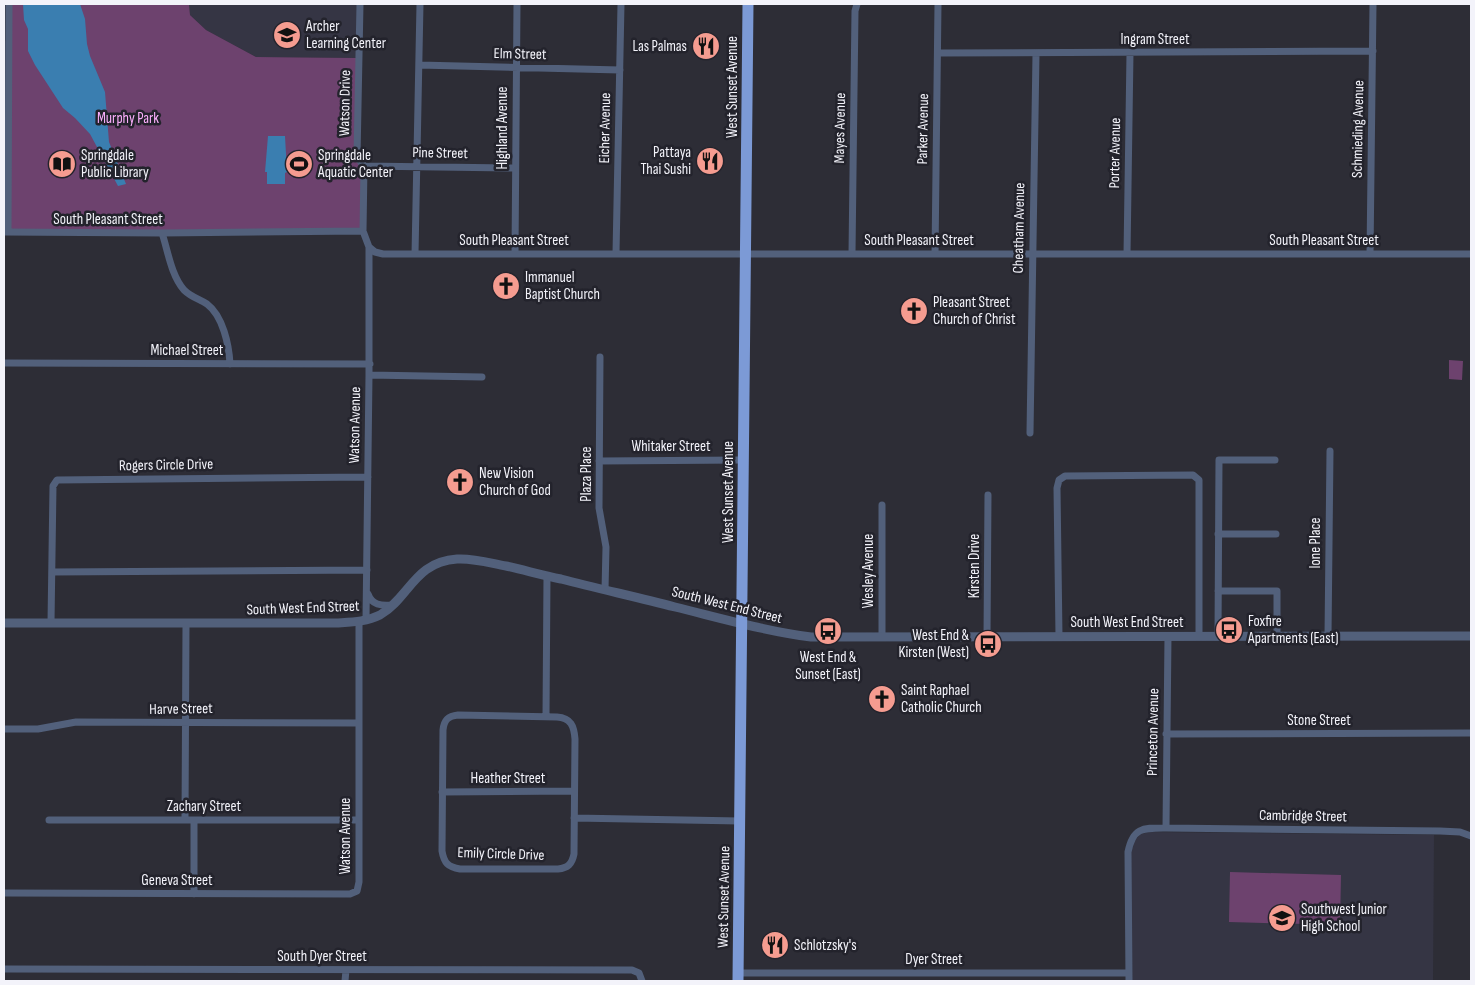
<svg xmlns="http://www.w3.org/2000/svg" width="1475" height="985" font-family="'Sofia Sans Condensed',sans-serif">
<rect width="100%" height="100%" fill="#2d2d36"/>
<path fill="#353544" d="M 189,4 L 360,4 L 359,58 L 256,57 L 206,30 L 190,15 Z
M 4,41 L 9,41 L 8,232 L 4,232 Z
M 1150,832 L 1434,835 L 1433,981 L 1132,981 L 1130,854 L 1133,844 L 1137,838 L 1141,834 Z"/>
<path fill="#6d426e" d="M 9,4 L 189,4 L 190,15 L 206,30 L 256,57 L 359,58 L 357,157 L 364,166 L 363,231 L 8,232 Z
M 1449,360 L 1463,361 L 1462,380 L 1449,379 Z
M 1230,872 L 1341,875 L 1340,925 L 1229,922 Z"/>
<path fill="#3a7eb0" d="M 23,4 L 80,4 L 85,19 L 87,44 L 90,56 L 105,92 L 109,142 L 126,184 L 118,186 L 90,134 L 75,118 L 63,108 L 35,65 L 28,51 L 28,29 L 24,20 Z
M 268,136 L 285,136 L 287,172 L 285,173 L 285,184 L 267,184 L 267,172 L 265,172 Z"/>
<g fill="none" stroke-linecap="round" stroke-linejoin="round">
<path stroke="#52607b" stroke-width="7" d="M 360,4 L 357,157 L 364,166 L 363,231 L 369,247 L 369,375 L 366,620
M 938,53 L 1373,51
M 419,65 L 620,70
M 364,166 L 515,168
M 4,232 L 162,233 L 363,231
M 8,232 L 9,4
M 162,233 C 168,251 171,275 184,290 C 191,297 199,299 207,304 C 223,316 229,345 230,364
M 369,247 L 375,252 L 383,254 L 1471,254
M 515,253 L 517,4
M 616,253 L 621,4
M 852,253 L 855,11 L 857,4
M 415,254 L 420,4
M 935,254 L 938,4
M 1127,254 L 1130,53
M 1370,254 L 1373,4
M 600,357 L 599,508 L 606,547 L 605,590
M 4,363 L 370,364
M 369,375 L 482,377
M 1030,433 L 1036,54
M 599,461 L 743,460
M 882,505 L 882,637
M 1218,534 L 1276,534
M 52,572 L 367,570
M 1218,591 L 1277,591 L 1277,636
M 368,594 C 372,605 381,606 392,605
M 51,623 L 53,486 L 57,480 L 368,477
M 1059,636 L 1057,488 L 1059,480 L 1065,476 L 1193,475 L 1199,480 L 1199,636
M 1218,636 L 1219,460 L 1275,460
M 1328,636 L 1330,451
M 987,637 L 988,495
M 458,715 L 557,717 C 571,718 574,726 575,739 L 574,854 C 572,864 568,868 558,869 L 460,869 C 448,867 444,863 442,851 L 443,730 C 444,720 448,716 458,715 Z
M 546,716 L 547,576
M 4,729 L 38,729 L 76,722 L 359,723
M 1166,734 L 1471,733
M 442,792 L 574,791
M 574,818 L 740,821
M 49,820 L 359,820
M 185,820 L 186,624
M 1166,828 L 1168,636
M 4,893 L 350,894 L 357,891 L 359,882 L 359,622
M 194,894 L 194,820
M 4,969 L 632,970 L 639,973 L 642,981
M 739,973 L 1129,973
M 345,981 L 346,970
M 1129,981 L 1128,852 C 1133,827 1143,828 1166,828 L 1440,831 L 1460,832 L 1471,836"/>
<path stroke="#52607b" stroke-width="9" d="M 4,623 L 336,623 C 351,622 366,622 380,615 C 410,597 414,562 457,559 C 474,558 490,563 506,566 C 524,570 542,575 561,579 C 599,589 637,597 675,607 C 720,618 765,631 811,637 L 1471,636"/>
<path stroke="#7c9ad6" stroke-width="11" d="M 738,981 L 748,4"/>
</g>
<defs>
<g id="school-disc" transform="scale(1.4375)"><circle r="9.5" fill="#f59c90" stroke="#23232c"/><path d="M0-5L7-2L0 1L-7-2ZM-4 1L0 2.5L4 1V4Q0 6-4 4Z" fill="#111"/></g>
<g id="restaurant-disc" transform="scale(1.4375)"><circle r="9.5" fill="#f59c90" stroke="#23232c"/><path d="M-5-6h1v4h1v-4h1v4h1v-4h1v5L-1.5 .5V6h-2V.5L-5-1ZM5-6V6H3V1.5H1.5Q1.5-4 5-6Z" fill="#111"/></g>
<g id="library-disc" transform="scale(1.4375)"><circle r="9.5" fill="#f59c90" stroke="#23232c"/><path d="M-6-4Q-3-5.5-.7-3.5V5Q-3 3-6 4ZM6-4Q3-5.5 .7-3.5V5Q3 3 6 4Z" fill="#111"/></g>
<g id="stadium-disc" transform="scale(1.4375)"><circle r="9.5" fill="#f59c90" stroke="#23232c"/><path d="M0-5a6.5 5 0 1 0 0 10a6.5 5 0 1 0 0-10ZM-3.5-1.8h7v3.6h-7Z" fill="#111"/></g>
<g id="church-disc" transform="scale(1.4375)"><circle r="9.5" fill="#f59c90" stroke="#23232c"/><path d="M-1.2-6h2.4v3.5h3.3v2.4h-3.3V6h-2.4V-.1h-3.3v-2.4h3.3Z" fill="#111"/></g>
<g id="bus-disc" transform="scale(1.4375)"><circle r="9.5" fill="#f59c90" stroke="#23232c"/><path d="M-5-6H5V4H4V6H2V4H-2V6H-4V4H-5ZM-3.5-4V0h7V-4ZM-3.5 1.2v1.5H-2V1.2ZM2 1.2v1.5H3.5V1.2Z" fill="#111"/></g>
</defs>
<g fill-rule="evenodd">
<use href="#school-disc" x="287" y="35"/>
<use href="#restaurant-disc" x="706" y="46"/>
<use href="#restaurant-disc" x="710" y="161"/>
<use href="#library-disc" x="62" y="164"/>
<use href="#stadium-disc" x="299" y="164"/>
<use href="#church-disc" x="506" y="286"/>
<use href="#church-disc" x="914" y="311"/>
<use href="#church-disc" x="460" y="482"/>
<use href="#bus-disc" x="1229" y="630"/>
<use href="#bus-disc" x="828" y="631"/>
<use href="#bus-disc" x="988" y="644"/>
<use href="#church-disc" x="882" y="699"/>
<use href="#school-disc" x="1282" y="918"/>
<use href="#restaurant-disc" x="775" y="945"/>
</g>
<g text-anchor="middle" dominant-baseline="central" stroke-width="5" stroke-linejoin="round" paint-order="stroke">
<g font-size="15" fill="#f3f3fa" stroke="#23232c" text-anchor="start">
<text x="306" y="26">Archer<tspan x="306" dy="17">Learning Center</tspan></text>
<text x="687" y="46" text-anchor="end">Las Palmas</text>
<text x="691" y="152" text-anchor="end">Pattaya<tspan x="691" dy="17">Thai Sushi</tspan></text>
<text x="81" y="155">Springdale<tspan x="81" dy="17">Public Library</tspan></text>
<text x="318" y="155">Springdale<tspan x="318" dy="17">Aquatic Center</tspan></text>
<text x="525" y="277">Immanuel<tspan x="525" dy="17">Baptist Church</tspan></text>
<text x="933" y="302">Pleasant Street<tspan x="933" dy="17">Church of Christ</tspan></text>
<text x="479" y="473">New Vision<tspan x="479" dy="17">Church of God</tspan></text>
<text x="1248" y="621">Foxfire<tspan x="1248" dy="17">Apartments (East)</tspan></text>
<text x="969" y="635" text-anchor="end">West End &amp;<tspan x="969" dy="17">Kirsten (West)</tspan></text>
<text x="828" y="657" text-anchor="middle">West End &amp;<tspan x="828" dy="17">Sunset (East)</tspan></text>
<text x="901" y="690">Saint Raphael<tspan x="901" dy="17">Catholic Church</tspan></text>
<text x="1301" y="909">Southwest Junior<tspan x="1301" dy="17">High School</tspan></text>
<text x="794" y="945">Schlotzsky's</text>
</g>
<g font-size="15" fill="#f3f3fa" stroke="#23232c">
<text x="1155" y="39">Ingram Street</text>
<text transform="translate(520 54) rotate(1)">Elm Street</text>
<text transform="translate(732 87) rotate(-90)">West Sunset Avenue</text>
<text transform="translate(345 103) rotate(-89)">Watson Drive</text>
<text transform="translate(502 128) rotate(-90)">Highland Avenue</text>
<text transform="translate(605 128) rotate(-89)">Eicher Avenue</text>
<text transform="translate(840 128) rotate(-89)">Mayes Avenue</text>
<text transform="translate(923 129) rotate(-89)">Parker Avenue</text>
<text transform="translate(1358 129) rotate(-89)">Schmieding Avenue</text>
<text transform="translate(440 153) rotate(1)">Pine Street</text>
<text transform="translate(1115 153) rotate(-89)">Porter Avenue</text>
<text x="108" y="219">South Pleasant Street</text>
<text transform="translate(1019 228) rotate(-89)">Cheatham Avenue</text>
<text x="514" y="240">South Pleasant Street</text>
<text x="919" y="240">South Pleasant Street</text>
<text x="1324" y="240">South Pleasant Street</text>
<text x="187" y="350">Michael Street</text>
<text transform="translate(355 425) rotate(-89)">Watson Avenue</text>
<text x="671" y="446">Whitaker Street</text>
<text transform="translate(166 465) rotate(-1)">Rogers Circle Drive</text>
<text transform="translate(586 474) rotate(-90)">Plaza Place</text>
<text transform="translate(728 492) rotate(-90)">West Sunset Avenue</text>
<text transform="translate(1315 543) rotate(-90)">Ione Place</text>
<text transform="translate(974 566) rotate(-90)">Kirsten Drive</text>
<text transform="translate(868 571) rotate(-90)">Wesley Avenue</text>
<text transform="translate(727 605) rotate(14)">South West End Street</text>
<text transform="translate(303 608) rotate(-2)">South West End Street</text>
<text x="1127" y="622">South West End Street</text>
<text transform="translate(181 709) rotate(-1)">Harve Street</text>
<text x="1319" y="720">Stone Street</text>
<text transform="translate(1153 732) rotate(-89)">Princeton Avenue</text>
<text x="508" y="778">Heather Street</text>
<text x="204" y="806">Zachary Street</text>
<text transform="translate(1303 816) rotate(1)">Cambridge Street</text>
<text transform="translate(345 836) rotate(-90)">Watson Avenue</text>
<text transform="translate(501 854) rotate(2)">Emily Circle Drive</text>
<text x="177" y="880">Geneva Street</text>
<text transform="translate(724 897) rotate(-89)">West Sunset Avenue</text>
<text x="322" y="956">South Dyer Street</text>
<text x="934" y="959">Dyer Street</text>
</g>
<g font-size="15" fill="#fcaffd" stroke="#23232c">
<text x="128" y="118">Murphy Park</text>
</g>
</g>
<rect width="1475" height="985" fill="none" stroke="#f3f3fa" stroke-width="10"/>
</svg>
